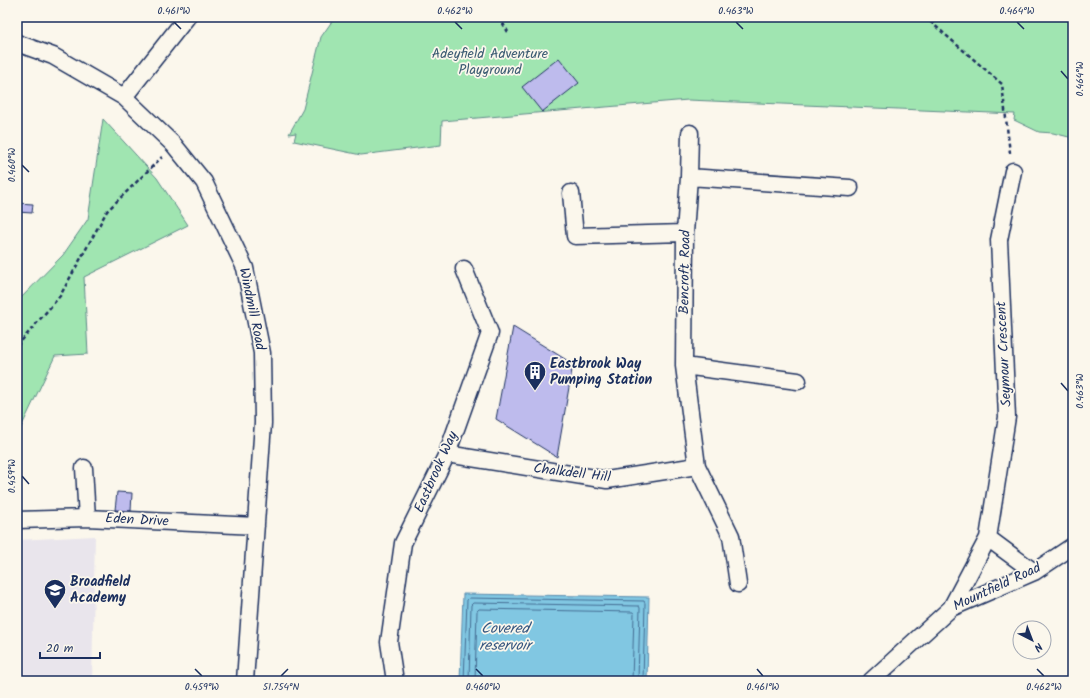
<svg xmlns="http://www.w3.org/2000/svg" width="1090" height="698" font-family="Kalam,sans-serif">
<rect width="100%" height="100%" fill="#fbf7ec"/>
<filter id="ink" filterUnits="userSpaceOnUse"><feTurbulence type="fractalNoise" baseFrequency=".025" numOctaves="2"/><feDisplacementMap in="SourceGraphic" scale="8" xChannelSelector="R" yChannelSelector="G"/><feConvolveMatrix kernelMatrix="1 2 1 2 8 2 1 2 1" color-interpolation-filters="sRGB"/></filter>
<g filter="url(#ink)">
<path fill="#e9e5ec" d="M 95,536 L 92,681 L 17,681 L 17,540 Z"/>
<path fill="#a0e5b1" stroke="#5e8a88" d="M 335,17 L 1073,17 L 1073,138 L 1053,133 L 1039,132 L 1014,120 L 1015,114 L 688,100 L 442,121 L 441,145 L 361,155 L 294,141 L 296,133 L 289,134 L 303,109 L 321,37 Z
M 103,119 L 157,178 L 188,225 L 84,277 L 88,354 L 55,356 L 17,436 L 17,302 L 63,255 L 88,219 Z"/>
<path fill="#81c7e2" stroke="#588aad" d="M 463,594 L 649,597 L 647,681 L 460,681 Z"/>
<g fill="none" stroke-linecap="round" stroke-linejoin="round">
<path stroke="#446c93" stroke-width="1" d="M 464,681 L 467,600 L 469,598 L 644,601 L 645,603 L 643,681
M 469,681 L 471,605 L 473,603 L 639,606 L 640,608 L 638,681
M 475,681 L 477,611 L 479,609 L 633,612 L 634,614 L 632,681"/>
</g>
<path fill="#bebbed" stroke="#1b2f5e" d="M 559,58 L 579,83 L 542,112 L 522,87 Z
M 17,203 L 33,204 L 32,213 L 17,212 Z
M 513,327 L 573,364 L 557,457 L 496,419 Z
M 117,492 L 132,493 L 131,511 L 115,510 Z"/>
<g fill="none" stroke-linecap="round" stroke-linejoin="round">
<g stroke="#1b2f5e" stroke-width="19">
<path id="minor" d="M 17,43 L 53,56 L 124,97 L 174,145 L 204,182 L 245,268 L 262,353 L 263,423 L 245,681
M 124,97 L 187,17
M 690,133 L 689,177 L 685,233 L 684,366 L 697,466 L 731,536 L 738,584
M 689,177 L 850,188
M 571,193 L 575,236 L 685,233
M 684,366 L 798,381
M 447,454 L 607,480 L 697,466
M 84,468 L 87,518
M 17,520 L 87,518 L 256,526
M 988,538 L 1034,572
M 951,608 L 988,538 L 1007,417 L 999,240 L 1013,171
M 395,681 L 389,642 L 403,543 L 447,454 L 490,333 L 464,269
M 871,681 L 951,608 L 1034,572 L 1073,546"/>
</g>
<path stroke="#1b2f5e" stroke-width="2.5" stroke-dasharray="4 3" stroke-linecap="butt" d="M 499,17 L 508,32
M 925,17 L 1002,84 L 1010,153
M 17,346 L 60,296 L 107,211 L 162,157"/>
<use href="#minor" stroke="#fbf7ec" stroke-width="16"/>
</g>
</g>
<path fill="none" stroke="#1b2f5e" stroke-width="1.5" d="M 174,22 L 181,29M 455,22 L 462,29M 736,22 L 743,29M 1017,22 L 1024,29M 1061,71 L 1068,79M 22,165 L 29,172M 1061,383 L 1068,391M 22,476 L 29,484M 195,669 L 202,676M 476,669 L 483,676M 757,669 L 763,676M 1037,669 L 1044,676M 281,676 L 288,669"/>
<defs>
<g id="building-pin" transform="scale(1.15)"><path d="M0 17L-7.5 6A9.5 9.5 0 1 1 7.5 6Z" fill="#1b2f5e" stroke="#fbf7ec"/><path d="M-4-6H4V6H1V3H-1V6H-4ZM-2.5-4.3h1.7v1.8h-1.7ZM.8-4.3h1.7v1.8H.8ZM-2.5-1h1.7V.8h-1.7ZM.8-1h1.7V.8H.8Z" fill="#fff"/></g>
<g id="school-pin" transform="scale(1.15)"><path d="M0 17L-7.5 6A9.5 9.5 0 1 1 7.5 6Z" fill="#1b2f5e" stroke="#fbf7ec"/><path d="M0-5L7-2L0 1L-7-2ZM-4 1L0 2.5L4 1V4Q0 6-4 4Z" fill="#fff"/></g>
</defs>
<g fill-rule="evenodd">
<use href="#building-pin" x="535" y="372"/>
<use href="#school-pin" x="55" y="590"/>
</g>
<g text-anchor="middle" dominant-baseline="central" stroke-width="3.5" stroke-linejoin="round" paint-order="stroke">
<g font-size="14" fill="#3c5c73" stroke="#fbf7ec">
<text x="490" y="54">Adeyfield Adventure<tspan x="490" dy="16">Playground</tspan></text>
</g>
<g font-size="14" fill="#1b2f5e" stroke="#fbf7ec">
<text transform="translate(685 272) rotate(-89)">Bencroft Road</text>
<text transform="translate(252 309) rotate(78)">Windmill Road</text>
<text transform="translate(1004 354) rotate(-93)">Seymour Crescent</text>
<text transform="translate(436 472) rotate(-66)">Eastbrook Way</text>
<text transform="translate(572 473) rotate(7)">Chalkdell Hill</text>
<text transform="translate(137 520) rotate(3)">Eden Drive</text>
<text transform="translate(997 587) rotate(-25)">Mountfield Road</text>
</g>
<g font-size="14" font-weight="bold" fill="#1b2f5e" stroke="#fbf7ec" text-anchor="start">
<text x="550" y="364">Eastbrook Way<tspan x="550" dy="16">Pumping Station</tspan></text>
<text x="70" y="582">Broadfield<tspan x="70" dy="16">Academy</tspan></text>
</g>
<g font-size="15" font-style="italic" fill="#34557f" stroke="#fbf7ec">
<text x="505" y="629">Covered<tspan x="505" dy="17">reservoir</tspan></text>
</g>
</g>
<rect width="1090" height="698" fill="none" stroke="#fbf7ec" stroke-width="44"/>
<g transform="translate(1032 640) rotate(138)"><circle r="19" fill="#fbf7ec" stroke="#a1a7b3"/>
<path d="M0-3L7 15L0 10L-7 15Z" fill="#1b2f5e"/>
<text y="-6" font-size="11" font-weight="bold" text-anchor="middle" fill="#1b2f5e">N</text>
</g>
<path d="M40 652v6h60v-6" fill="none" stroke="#1b2f5e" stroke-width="2"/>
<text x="46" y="652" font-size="12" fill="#1b2f5e" stroke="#fbf7ec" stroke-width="3" paint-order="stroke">20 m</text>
<rect x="22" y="22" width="1046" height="654" fill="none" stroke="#1b2f5e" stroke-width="1.5"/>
<g font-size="10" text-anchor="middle" fill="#1b2f5e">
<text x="174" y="14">0.461°W</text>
<text x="455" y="14">0.462°W</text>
<text x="736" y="14">0.463°W</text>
<text x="1017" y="14">0.464°W</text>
<text transform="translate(1079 79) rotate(-90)" y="4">0.464°W</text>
<text transform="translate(11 165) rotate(-90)" y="4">0.460°W</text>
<text transform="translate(1079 391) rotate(-90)" y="4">0.463°W</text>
<text transform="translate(11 476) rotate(-90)" y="4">0.459°W</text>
<text x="202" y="690">0.459°W</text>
<text x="281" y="690">51.754°N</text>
<text x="483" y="690">0.460°W</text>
<text x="763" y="690">0.461°W</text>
<text x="1044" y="690">0.462°W</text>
</g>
</svg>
